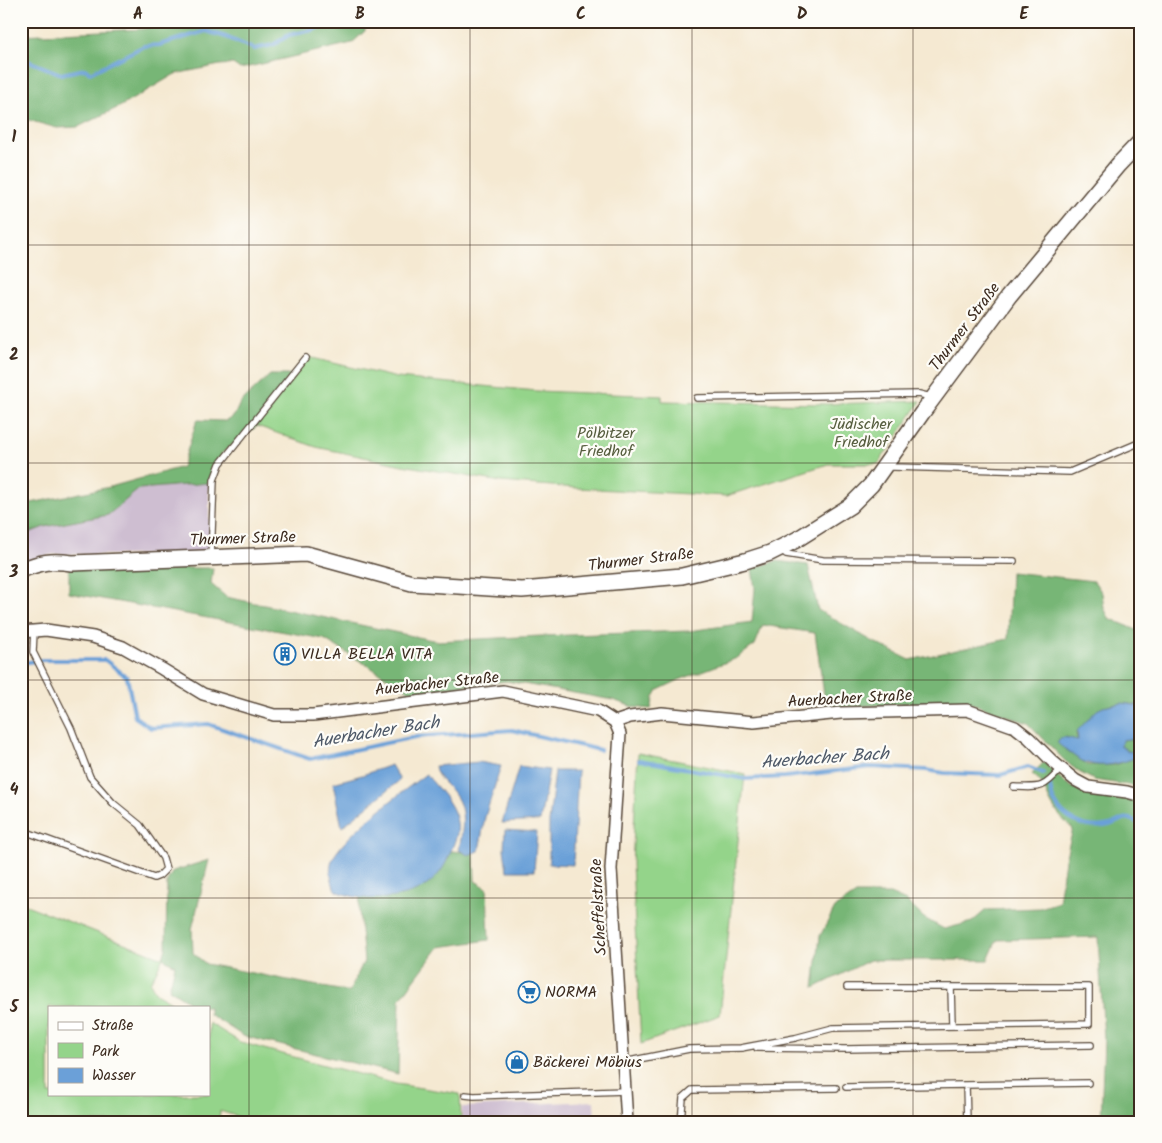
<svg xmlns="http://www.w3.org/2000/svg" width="1162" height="1143" font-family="Kalam,sans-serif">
<rect width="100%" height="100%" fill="#fdfcf7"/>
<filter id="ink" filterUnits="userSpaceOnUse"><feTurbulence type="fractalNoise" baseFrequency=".02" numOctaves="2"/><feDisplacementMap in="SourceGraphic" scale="10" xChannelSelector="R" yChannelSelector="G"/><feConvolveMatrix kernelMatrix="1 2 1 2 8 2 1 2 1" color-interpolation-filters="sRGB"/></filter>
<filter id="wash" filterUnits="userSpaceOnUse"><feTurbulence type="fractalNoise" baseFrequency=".0096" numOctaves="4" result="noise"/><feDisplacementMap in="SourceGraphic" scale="20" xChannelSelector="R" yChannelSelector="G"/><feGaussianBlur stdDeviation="1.12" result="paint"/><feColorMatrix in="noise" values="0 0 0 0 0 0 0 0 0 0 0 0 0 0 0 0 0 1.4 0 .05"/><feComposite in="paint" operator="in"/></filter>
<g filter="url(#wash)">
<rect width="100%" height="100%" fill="#f5e9d2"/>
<path fill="#cebed1" d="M 209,483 L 209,554 L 114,555 L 57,554 L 43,556 L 21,565 L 21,536 L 44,527 L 108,515 L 139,489 Z
M 594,1101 L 595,1122 L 462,1122 L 462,1107 Z"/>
<path fill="#94d48a" stroke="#687f54" d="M 308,357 L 397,378 L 537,391 L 662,396 L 662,401 L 827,404 L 921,401 L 878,464 L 828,464 L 726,496 L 577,488 L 501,482 L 402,465 L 316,447 L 257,426 Z
M 638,753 L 745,774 L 720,1015 L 641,1044 L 632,864 Z
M 21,903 L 163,958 L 150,983 L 156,993 L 180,1007 L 49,1007 L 49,1094 L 209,1094 L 209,1023 L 240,1042 L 264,1049 L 396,1084 L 460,1094 L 461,1122 L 254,1122 L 220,1111 L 219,1122 L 21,1122 Z"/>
<path fill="#77b676" stroke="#59704a" d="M 176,21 L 365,21 L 365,31 L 352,43 L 240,69 L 233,64 L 220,65 L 175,74 L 121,106 L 78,127 L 57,128 L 21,118 L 21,35 L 143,29 Z
M 270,375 L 295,375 L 257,426 L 222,453 L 208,483 L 139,489 L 108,515 L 44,527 L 21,536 L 21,505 L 110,487 L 182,467 L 197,420 L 226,421 L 234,416 L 240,403 Z
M 776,561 L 808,565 L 818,610 L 872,641 L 910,660 L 1008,639 L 1011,572 L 1094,581 L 1102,593 L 1104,608 L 1109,618 L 1141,632 L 1141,706 C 1134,705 1127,703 1121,704 C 1097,705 1091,718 1076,734 L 1078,741 L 1066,737 L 1064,748 L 1088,765 L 1114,765 L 1121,763 L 1133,753 L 1125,749 L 1120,745 L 1123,740 L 1141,737 L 1141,788 L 1128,785 L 1094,780 L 1079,772 L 1064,760 L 1028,723 L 968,702 L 920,703 L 826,708 L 815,633 L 763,625 L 755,645 L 737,658 L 679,680 L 658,690 L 654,697 L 651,709 L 633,707 L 613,700 L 507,681 L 411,692 L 324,639 L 69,593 L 69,568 L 213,568 L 211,584 L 226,597 L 437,641 L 541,636 L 689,631 L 752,622 L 755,588 L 752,569 Z
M 1044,762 C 1053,771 1062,782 1074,788 C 1091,799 1117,798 1136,800 L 1141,802 L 1141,1122 L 1101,1122 L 1104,1039 L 1098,937 L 997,940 L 988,960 L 870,960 L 814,988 L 820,936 L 835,908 L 856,894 L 890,894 L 906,901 L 924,918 L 944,929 L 972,922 L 986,910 L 1040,908 L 1059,902 L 1065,860 L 1073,829 C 1064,821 1055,812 1050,801 C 1043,787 1045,784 1032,774 Z
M 451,851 L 474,853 L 475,881 L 487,888 L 489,940 L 439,947 L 400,999 L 398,1074 L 243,1036 L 209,1014 L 209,1007 L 197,1007 L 169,989 L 175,965 L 163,958 L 166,948 L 167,881 L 173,871 L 209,860 L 192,929 L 193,953 L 206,964 L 349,992 L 364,961 L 359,910 L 360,897 L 388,898 L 447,861 Z"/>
<path fill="#6ba0d8" stroke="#53657b" d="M 1122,703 L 1141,706 L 1141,737 L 1123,740 L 1120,745 L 1125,749 L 1140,756 C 1115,766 1091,772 1069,752 C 1065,748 1060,747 1057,742 C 1064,734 1069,739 1078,740 L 1077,731 L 1097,710 L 1103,707 Z
M 479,762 L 501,766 L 485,817 L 479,851 L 468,855 L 459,850 C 462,832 467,812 455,795 C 448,785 436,779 435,766 Z
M 391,765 L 400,780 L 342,827 L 333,783 L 362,775 Z
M 519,766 L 549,770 L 540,821 L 502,823 Z
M 555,771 L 578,771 L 573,865 L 549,864 L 549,822 Z
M 426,774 C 437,788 454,803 457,822 C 459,833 455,841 451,851 C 446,865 439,876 427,885 C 406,901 358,903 335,890 C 332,882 329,873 331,864 C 335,841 406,789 426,774 Z
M 505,830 L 537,832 L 534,871 L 507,871 L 504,849 Z"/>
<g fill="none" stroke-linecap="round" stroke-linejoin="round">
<path stroke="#6ba0d8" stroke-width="4" d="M 21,58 L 61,74 L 85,69 L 90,73 L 144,46 L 159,45 L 206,31 L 226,37 L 254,49 L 273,45 L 289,35 L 313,30 L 333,21
M 21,663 L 43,660 L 105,660 L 127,677 L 135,717 L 151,728 L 208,724 L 310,759 L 415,737 L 512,730 L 600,750
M 639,760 L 745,779 L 785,777 L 871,767 L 926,770 L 944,773 L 1000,775 L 1028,767 L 1043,773
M 1049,782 C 1051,788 1051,796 1054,801 C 1064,820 1085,829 1104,826 C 1122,824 1121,811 1141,825"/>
</g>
</g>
<g filter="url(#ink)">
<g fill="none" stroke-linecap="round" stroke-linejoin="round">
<g stroke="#574739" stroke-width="8">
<path id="service" d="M 697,398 L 919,394 L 931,397
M 886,465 L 893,467 L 1070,472 L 1141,442
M 782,550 L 786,554 L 823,560 L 1014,561
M 211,558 L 214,480 L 220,464 L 305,358
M 1014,787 C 1041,788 1043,789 1061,769
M 21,830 L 154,878 L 159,876 L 166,869 L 163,858 L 140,825 L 113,803 L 90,777 L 71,728 L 33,652 L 34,631
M 951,987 L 952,1025
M 741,1048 L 795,1038 L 833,1028 L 1089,1024 L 1089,987 L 847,987
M 757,1048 L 845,1049 L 1091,1045
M 624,1062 L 689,1049 L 743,1048
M 966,1085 L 967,1122
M 846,1087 L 1088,1083
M 465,1095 L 474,1096 L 626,1091
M 681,1122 L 683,1098 L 692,1090 L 836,1088"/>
</g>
<g stroke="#574739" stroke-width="14">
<path id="minor" d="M 21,632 L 46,630 L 93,637 L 123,647 L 162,669 L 203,694 L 274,715 L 313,715 L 503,691 L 598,711 L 615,722 L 620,734 L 611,869 L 627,1122
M 615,722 L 630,717 L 662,713 L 754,722 L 841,713 L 967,710 L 1015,727 L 1029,738 L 1052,761 L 1075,780 L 1088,787 L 1127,792 L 1141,796"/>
</g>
<g stroke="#574739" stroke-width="18">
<path id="tertiary" d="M 21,570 C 41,562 51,560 72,563 L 306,554 L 412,583 L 522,590 L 682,576 L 745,561 L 770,553 L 796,540 L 850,506 L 871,485 L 922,413 L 1009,296 L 1118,165 L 1141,141"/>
</g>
<use href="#service" stroke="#fff" stroke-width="5.5"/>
<use href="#minor" stroke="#fff" stroke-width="11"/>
<use href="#tertiary" stroke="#fff" stroke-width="15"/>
</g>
</g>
<path fill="none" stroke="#3b2a1e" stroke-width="1" stroke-opacity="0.55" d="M 249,21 L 249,1122M 470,21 L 470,1122M 692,21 L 692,1122M 913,21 L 913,1122M 21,245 L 1141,245M 21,463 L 1141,463M 21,680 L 1141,680M 21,898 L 1141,898"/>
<defs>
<g id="building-ring" transform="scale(1.125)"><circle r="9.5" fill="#fdfcf7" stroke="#1f6fb2" stroke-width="1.5"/><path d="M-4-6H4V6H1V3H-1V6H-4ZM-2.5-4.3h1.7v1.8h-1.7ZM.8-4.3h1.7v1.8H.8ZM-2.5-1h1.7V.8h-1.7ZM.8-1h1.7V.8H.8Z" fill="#1f6fb2"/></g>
<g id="supermarket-ring" transform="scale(1.125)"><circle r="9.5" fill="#fdfcf7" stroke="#1f6fb2" stroke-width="1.5"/><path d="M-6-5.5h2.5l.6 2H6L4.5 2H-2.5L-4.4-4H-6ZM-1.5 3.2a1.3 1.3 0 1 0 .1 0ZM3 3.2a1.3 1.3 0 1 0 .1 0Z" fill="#1f6fb2"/></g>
<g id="shop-ring" transform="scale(1.125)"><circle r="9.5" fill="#fdfcf7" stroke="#1f6fb2" stroke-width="1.5"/><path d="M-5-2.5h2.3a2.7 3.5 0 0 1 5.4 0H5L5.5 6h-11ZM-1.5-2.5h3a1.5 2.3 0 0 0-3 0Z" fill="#1f6fb2"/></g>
</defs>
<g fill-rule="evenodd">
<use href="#building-ring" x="285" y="654"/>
<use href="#supermarket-ring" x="529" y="992"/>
<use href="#shop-ring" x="517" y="1062"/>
</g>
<g text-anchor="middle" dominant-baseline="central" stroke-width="4.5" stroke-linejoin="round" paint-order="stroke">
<g font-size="16" fill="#3b2a1e" stroke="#fdfcf7">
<text transform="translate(965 327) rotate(-53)">Thurmer Straße</text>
<text transform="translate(243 539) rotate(-2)">Thurmer Straße</text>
<text transform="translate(641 560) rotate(-7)">Thurmer Straße</text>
<text transform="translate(437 684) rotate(-6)">Auerbacher Straße</text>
<text transform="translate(850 699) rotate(-3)">Auerbacher Straße</text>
<text transform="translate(599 907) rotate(-93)">Scheffelstraße</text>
</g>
<g font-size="16" fill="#565d3e" stroke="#fdfcf7">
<text x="861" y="424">Jüdischer<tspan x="861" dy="18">Friedhof</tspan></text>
<text x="606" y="433">Pölbitzer<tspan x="606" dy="18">Friedhof</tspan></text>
</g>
<g font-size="16" fill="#3b2a1e" stroke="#fdfcf7" text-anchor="start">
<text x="301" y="654">VILLA BELLA VITA</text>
<text x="545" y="992">NORMA</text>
<text x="533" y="1062">Bäckerei Möbius</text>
</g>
<g font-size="18" font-style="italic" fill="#4e5968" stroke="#fdfcf7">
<text transform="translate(376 733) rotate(-9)">Auerbacher Bach</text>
<text transform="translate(825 759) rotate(-4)">Auerbacher Bach</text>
</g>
</g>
<rect width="1162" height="1143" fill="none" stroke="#fdfcf7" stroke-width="55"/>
<rect x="48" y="1006" width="162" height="90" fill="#fdfcf7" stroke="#afa8a0"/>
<rect x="58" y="1022" width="25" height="8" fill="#ffffff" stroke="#afa8a0"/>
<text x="92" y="1030" font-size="15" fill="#3b2a1e">Straße</text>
<rect x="58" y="1043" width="25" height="15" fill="#94d48a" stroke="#afa8a0"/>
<text x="92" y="1056" font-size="15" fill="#3b2a1e">Park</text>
<rect x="58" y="1068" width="25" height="15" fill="#6ba0d8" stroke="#afa8a0"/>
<text x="92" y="1080" font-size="15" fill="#3b2a1e">Wasser</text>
<rect x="28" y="28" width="1106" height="1088" fill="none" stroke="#3b2a1e" stroke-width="2"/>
<g font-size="16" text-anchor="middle" font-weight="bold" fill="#3b2a1e">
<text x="138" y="19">A</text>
<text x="360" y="19">B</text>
<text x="581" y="19">C</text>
<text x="802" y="19">D</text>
<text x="1024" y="19">E</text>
<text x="14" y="142">1</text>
<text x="14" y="360">2</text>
<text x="14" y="577">3</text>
<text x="14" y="795">4</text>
<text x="14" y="1012">5</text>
</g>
</svg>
